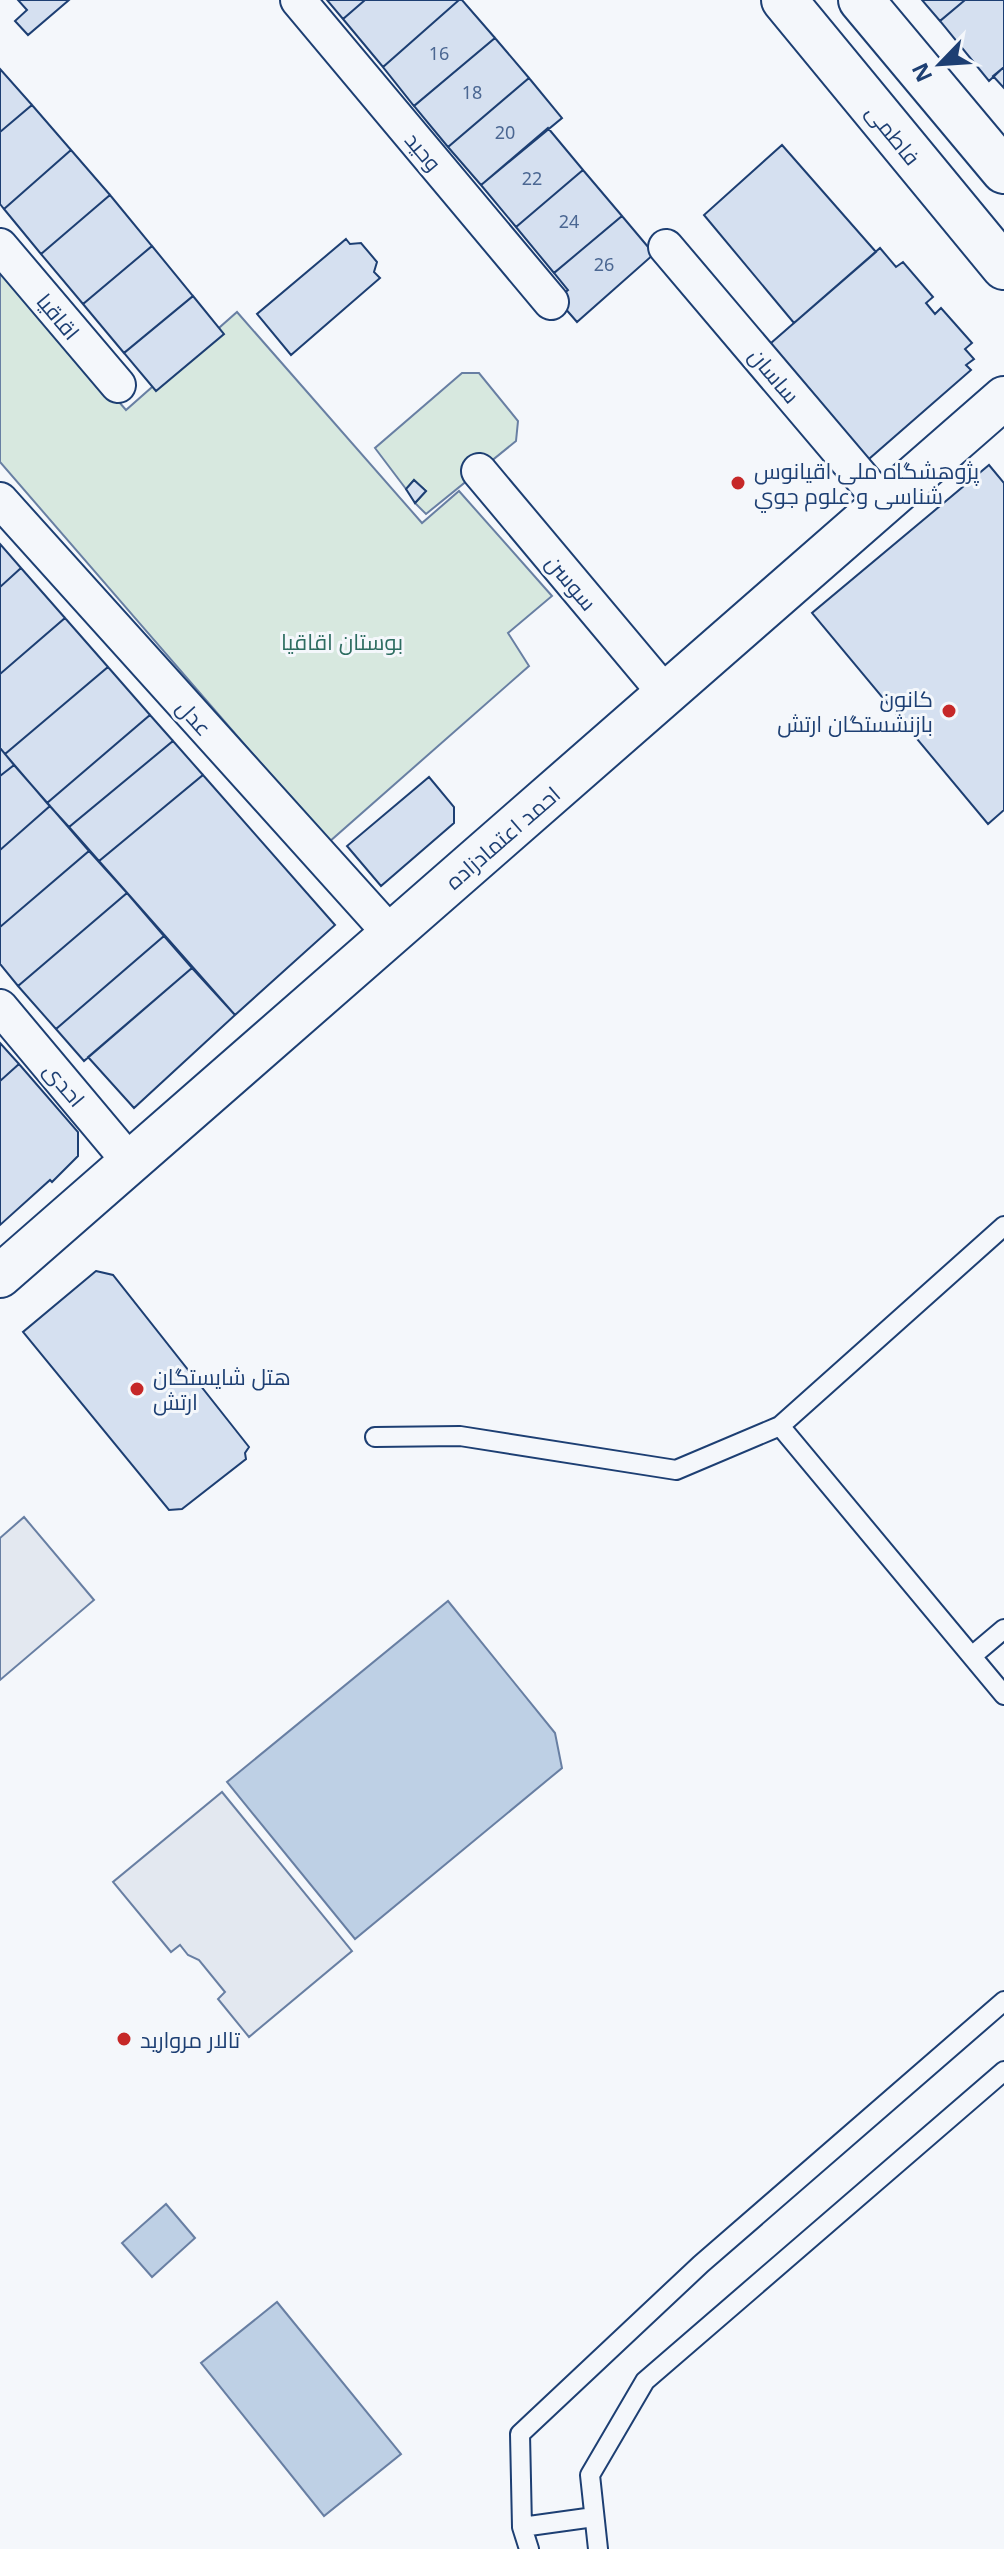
<svg xmlns="http://www.w3.org/2000/svg" width="1004" height="2549" font-family="'Noto Sans',Cairo,sans-serif">
<rect width="100%" height="100%" fill="#f4f7fb"/>
<path fill="#d7e8df" stroke="#687fa3" stroke-width="2" d="M 0,266 L 126,410 L 237,312 L 422,523 L 459,491 L 552,596 L 508,633 L 529,666 L 329,842 L 0,462 Z
M 462,373 L 479,373 L 518,421 L 516,441 L 426,514 L 415,503 L 426,491 L 414,480 L 406,489 L 375,448 Z"/>
<path fill="#e3e8f0" stroke="#687fa3" stroke-width="2" d="M 24,1517 L 94,1600 L 0,1680 L 0,1538 Z
M 222,1792 L 352,1951 L 249,2037 L 218,1999 L 225,1992 L 199,1960 L 188,1955 L 180,1945 L 171,1952 L 113,1882 Z"/>
<path fill="#bed0e5" stroke="#687fa3" stroke-width="2" d="M 448,1601 L 555,1733 L 562,1768 L 355,1939 L 227,1782 Z
M 166,2204 L 195,2238 L 152,2277 L 122,2243 Z
M 277,2302 L 401,2454 L 324,2516 L 201,2363 Z"/>
<path fill="#d5e0f0" stroke="#1d3f73" stroke-width="2" d="M 18,0 L 69,0 L 28,35 L 15,21 L 27,10 Z
M 327,0 L 365,0 L 343,19 Z
M 365,0 L 459,0 L 383,67 L 343,19 Z
M 459,0 L 462,0 L 495,38 L 414,106 L 383,67 Z
M 922,0 L 965,0 L 940,21 Z
M 965,0 L 1004,0 L 1004,67 L 989,81 L 940,21 Z
M 495,38 L 529,78 L 448,147 L 414,106 Z
M 1004,67 L 1004,88 L 993,76 Z
M 0,69 L 32,105 L 0,132 Z
M 529,78 L 562,118 L 481,185 L 448,147 Z
M 32,105 L 71,150 L 4,209 L 0,204 L 0,132 Z
M 548,128 L 583,170 L 516,227 L 481,185 Z
M 782,145 L 876,252 L 794,323 L 704,215 Z
M 71,150 L 110,195 L 41,254 L 4,209 Z
M 583,170 L 622,216 L 554,273 L 516,227 Z
M 110,195 L 152,246 L 83,304 L 41,254 Z
M 622,216 L 654,254 L 577,322 L 557,299 L 568,290 L 554,273 Z
M 346,239 L 350,244 L 361,243 L 377,262 L 374,272 L 380,278 L 291,355 L 257,314 Z
M 152,246 L 193,296 L 124,353 L 83,304 Z
M 880,248 L 896,267 L 903,262 L 933,297 L 926,303 L 935,314 L 941,308 L 972,343 L 965,349 L 974,359 L 966,365 L 971,370 L 862,465 L 763,350 Z
M 193,296 L 224,334 L 156,391 L 124,353 Z
M 989,465 L 1004,483 L 1004,810 L 988,824 L 812,613 Z
M 414,480 L 426,491 L 415,503 L 406,489 Z
M 0,544 L 21,568 L 0,587 Z
M 21,568 L 65,618 L 0,674 L 0,587 Z
M 65,618 L 108,667 L 5,754 L 0,748 L 0,674 Z
M 108,667 L 150,715 L 47,803 L 5,754 Z
M 150,715 L 173,741 L 69,827 L 47,803 Z
M 173,741 L 203,775 L 99,861 L 69,827 Z
M 0,748 L 14,765 L 0,776 Z
M 14,765 L 50,806 L 0,850 L 0,776 Z
M 203,775 L 335,925 L 235,1015 L 99,861 Z
M 429,777 L 454,807 L 454,823 L 381,886 L 347,846 Z
M 50,806 L 89,851 L 0,927 L 0,850 Z
M 89,851 L 127,893 L 18,986 L 0,964 L 0,927 Z
M 127,893 L 164,936 L 56,1029 L 18,986 Z
M 164,936 L 192,968 L 84,1061 L 56,1029 Z
M 192,968 L 235,1015 L 134,1108 L 88,1057 Z
M 0,1043 L 19,1064 L 0,1081 Z
M 19,1064 L 78,1132 L 78,1156 L 52,1182 L 50,1180 L 0,1225 L 0,1081 Z
M 96,1271 L 113,1275 L 249,1447 L 245,1453 L 246,1459 L 182,1509 L 169,1510 L 23,1332 Z"/>
<g fill="none" stroke-linecap="round" stroke-linejoin="round">
<g stroke="#1d3f73" stroke-width="22">
<path id="service" d="M 780,1426 L 1004,1226
M 375,1437 L 460,1436 L 676,1470 L 780,1426 L 1004,1695
M 972,1656 L 1004,1629
M 522,2527 L 594,2517
M 529,2549 L 522,2527 L 520,2434 L 701,2264 L 1004,2001
M 598,2549 L 590,2475 L 645,2381 L 1004,2071"/>
</g>
<g stroke="#1d3f73" stroke-width="38">
<path id="minor" d="M 298,0 L 551,302
M 0,246 L 118,385
M 666,247 L 884,504
M 479,471 L 666,694
M 0,500 L 391,934
M 0,1007 L 130,1162"/>
</g>
<g stroke="#1d3f73" stroke-width="46">
<path id="tertiary" d="M 0,1276 L 1004,398"/>
</g>
<g stroke="#1d3f73" stroke-width="48">
<path id="primary" d="M 784,0 L 1004,267
M 861,0 L 1004,171"/>
</g>
<use href="#service" stroke="#f4f7fb" stroke-width="18"/>
<use href="#minor" stroke="#f4f7fb" stroke-width="34"/>
<use href="#tertiary" stroke="#f4f7fb" stroke-width="42"/>
<use href="#primary" stroke="#f4f7fb" stroke-width="44"/>
</g>
<g fill="#c62828" stroke="#f4f7fb" stroke-width="3">
<circle cx="738" cy="483" r="8"/>
<circle cx="949" cy="711" r="8"/>
<circle cx="137" cy="1389" r="8"/>
<circle cx="124" cy="2039" r="8"/>
</g>
<g text-anchor="middle" dominant-baseline="central" stroke-width="6" stroke-linejoin="round" paint-order="stroke">
<g font-size="18" fill="#4b6792">
<text x="439" y="53">16</text>
<text x="472" y="92">18</text>
<text x="505" y="132">20</text>
<text x="532" y="178">22</text>
<text x="569" y="221">24</text>
<text x="604" y="264">26</text>
</g>
<g font-size="22" fill="#1d3f73" stroke="#f4f7fb">
<text transform="translate(894 134) rotate(51)">فاطمی</text>
<text transform="translate(424 151) rotate(50)">وحید</text>
<text transform="translate(59 316) rotate(50)">اقاقیا</text>
<text transform="translate(775 375) rotate(50)">ساسان</text>
<text transform="translate(572 582) rotate(50)">سوسن</text>
<text transform="translate(195 717) rotate(48)">عدل</text>
<text transform="translate(502 837) rotate(-41)">احمد اعتمادزاده</text>
<text transform="translate(65 1084) rotate(50)">احدی</text>
</g>
<g font-size="22" fill="#1d3f73" stroke="#f4f7fb" text-anchor="start">
<text x="754" y="470">پژوهشگاه ملی اقیانوس<tspan x="754" dy="25">شناسی و علوم جوي</tspan></text>
<text x="933" y="698" text-anchor="end">کانون<tspan x="933" dy="25">بازنشستگان ارتش</tspan></text>
<text x="153" y="1376">هتل شایستگان<tspan x="153" dy="25">ارتش</tspan></text>
<text x="140" y="2039">تالار مروارید</text>
</g>
<g font-size="22" fill="#2c6c60" stroke="#f4f7fb">
<text x="342" y="641">بوستان اقاقیا</text>
</g>
</g>
<g transform="translate(940 64) rotate(245)" stroke="#f4f7fb" stroke-width="6" paint-order="stroke">
<path d="M0-6L14 30L0 20L-14 30Z" fill="#1d3f73"/>
<text y="-12" font-size="22" font-weight="bold" text-anchor="middle" fill="#1d3f73">N</text>
</g>
</svg>
